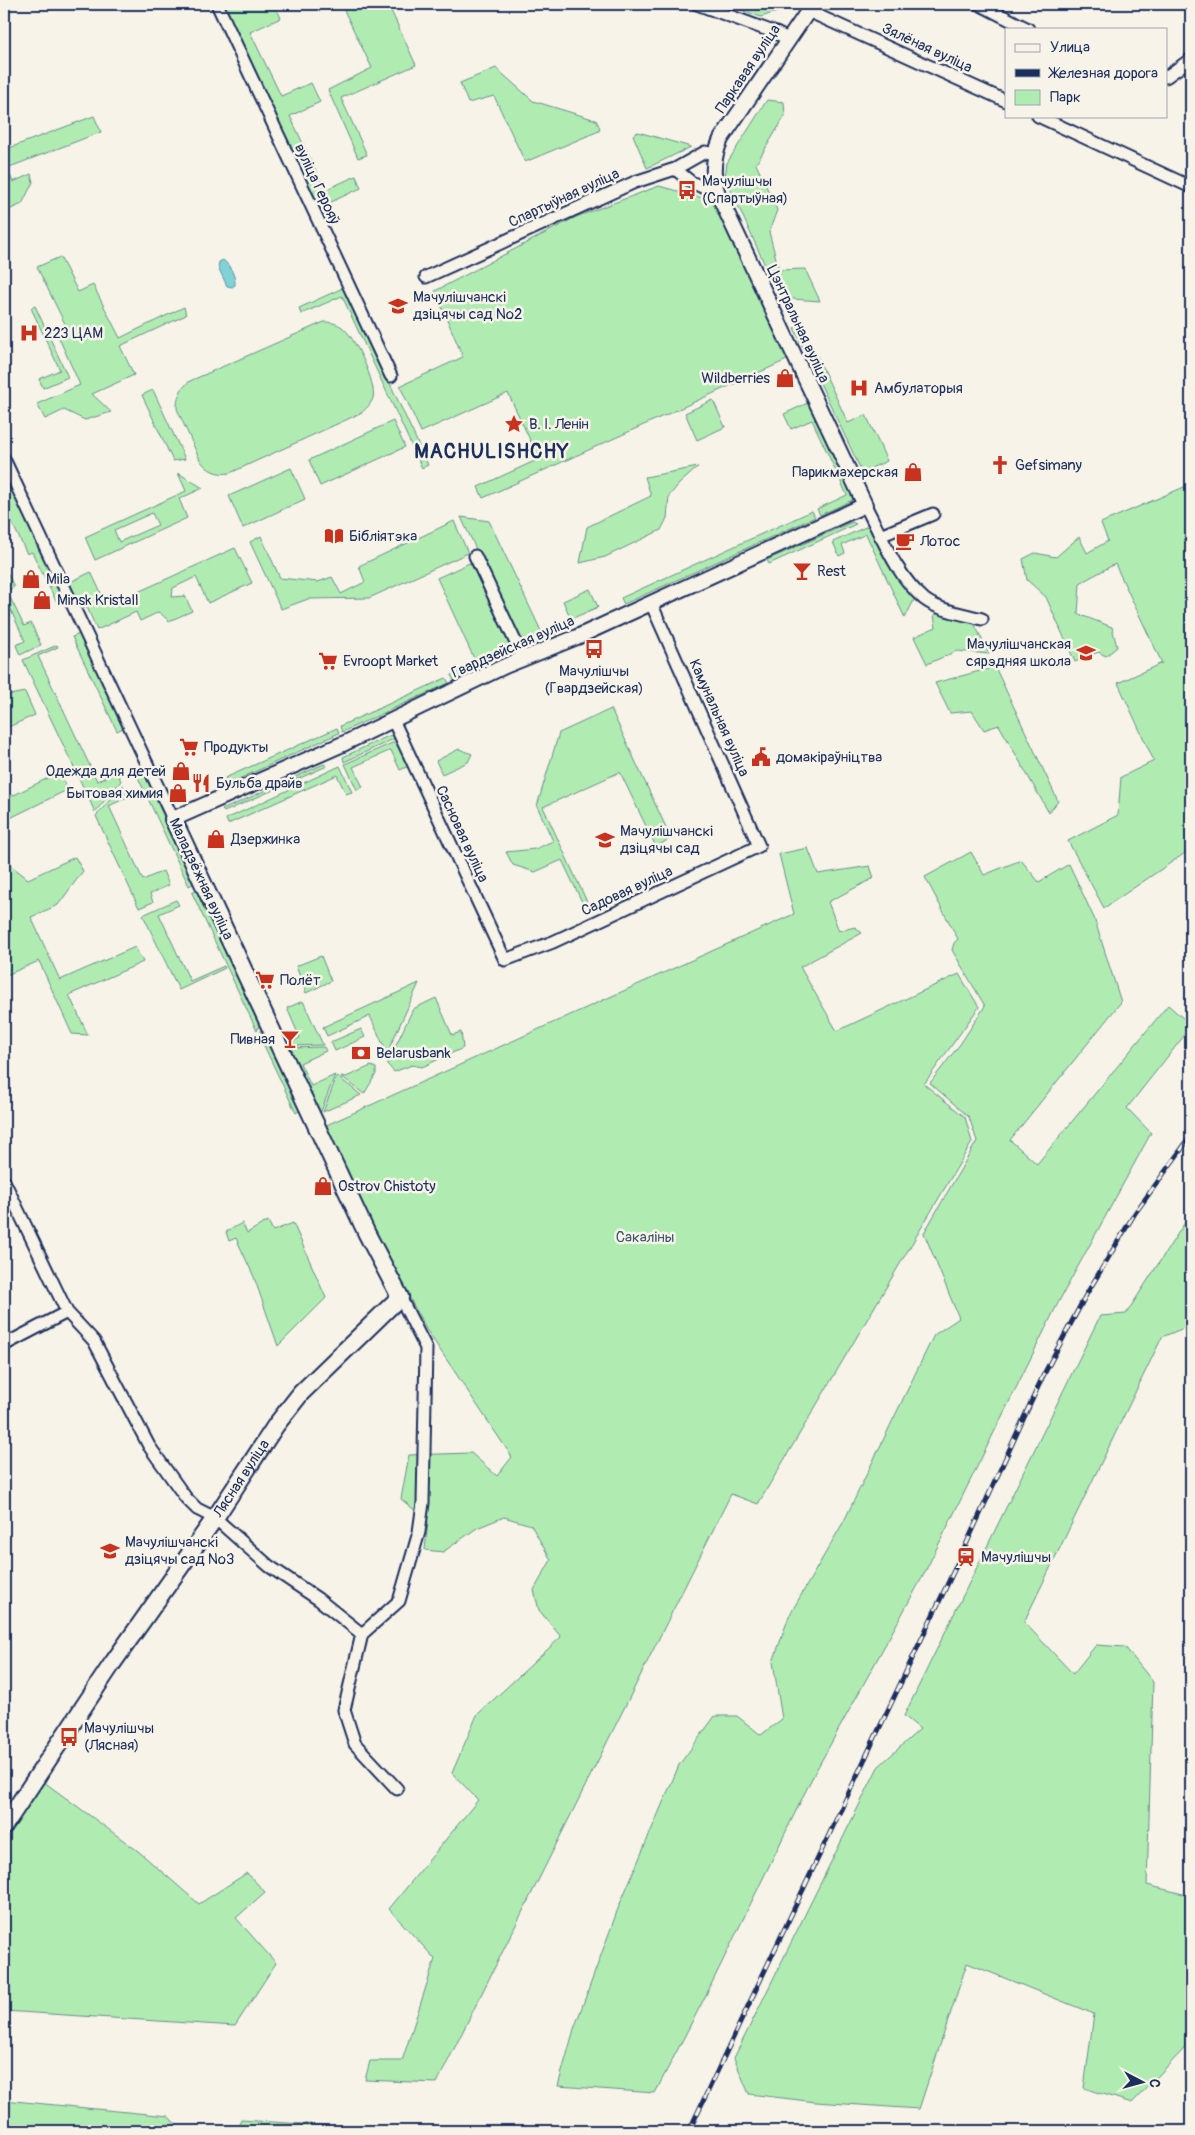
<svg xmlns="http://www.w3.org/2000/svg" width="1195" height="2135" font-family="Pangolin,sans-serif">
<rect width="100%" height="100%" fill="#f7f3e8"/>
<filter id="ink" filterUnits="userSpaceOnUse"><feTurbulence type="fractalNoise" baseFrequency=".02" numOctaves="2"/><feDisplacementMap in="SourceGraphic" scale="10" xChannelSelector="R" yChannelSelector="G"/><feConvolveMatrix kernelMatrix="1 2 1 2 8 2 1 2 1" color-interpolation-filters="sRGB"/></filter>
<g filter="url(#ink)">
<path fill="#b0ecb2" stroke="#668e88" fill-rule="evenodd" d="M 221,4 L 274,4 L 281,18 L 250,32 L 281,96 L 311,83 L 320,102 L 290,116 L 325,190 L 356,176 L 361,188 L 316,209 Z
M 341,4 L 388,4 L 416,65 L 341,98 L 367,155 L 358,158 L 328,90 L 372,68 Z
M 725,4 L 801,4 L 761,17 Z
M 496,68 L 533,101 L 596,120 L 600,128 L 599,131 L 525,162 L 494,96 L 468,103 L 460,83 Z
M 767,100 L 784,102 L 785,116 L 756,164 L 777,210 L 769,232 L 779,270 L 805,269 L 820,301 L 780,298 L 725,177 L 727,163 Z
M 94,116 L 101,132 L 7,168 L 13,182 L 31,174 L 33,182 L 22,204 L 4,212 L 4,150 Z
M 638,132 L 691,147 L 647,168 L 633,135 Z
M 615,177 L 619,186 L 572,209 L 567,199 Z
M 659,186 L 717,202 L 791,358 L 483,498 L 478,487 L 539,459 L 508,393 L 421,432 L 400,386 L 463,357 L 435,291 L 576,217 Z
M 60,257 L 78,292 L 93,285 L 120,338 L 184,307 L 186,315 L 120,346 L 134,375 L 92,394 L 111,412 L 85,420 L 64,410 L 45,419 L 37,404 L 80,385 L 59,338 L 69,332 L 37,267 Z
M 345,287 L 428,465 L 422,468 L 342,296 L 301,314 L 299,308 Z
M 35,306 L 68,377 L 43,388 L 39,379 L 60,370 L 31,308 Z
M 324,322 C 330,322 336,323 342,327 C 354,335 377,384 373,398 C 371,404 366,409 361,413 L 230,473 C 217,475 208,471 200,460 L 177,409 C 177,396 180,389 190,381 Z
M 802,324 L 848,423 L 866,415 L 887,461 L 862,472 L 794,328 Z
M 153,390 L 185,459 L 173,461 L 142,395 Z
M 713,400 L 725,427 L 697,440 L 685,413 Z
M 812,401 L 857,498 L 820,515 L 817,509 L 847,495 L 812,420 L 791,429 L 784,414 Z
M 393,421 L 405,447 L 320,486 L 309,460 Z
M 4,467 L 65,597 L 56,601 L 32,552 L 27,554 L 4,506 Z
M 698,467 L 679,484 L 669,496 L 667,518 L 661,530 L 605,557 L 580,563 L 587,527 L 651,496 L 645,477 Z
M 291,468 L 305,499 L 243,528 L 229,496 Z
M 178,473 L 203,488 L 179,499 L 187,518 L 95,560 L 85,537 L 186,491 ZM 152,513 L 158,525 L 119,542 L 114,530 Z
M 1191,484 L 1191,849 L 1104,908 L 1068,841 L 1118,815 L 1121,777 L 1154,761 L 1118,683 L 1162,663 L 1115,564 L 1080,583 L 1078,614 L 1112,627 L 1117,647 L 1106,656 L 1098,652 L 1075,662 L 1046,597 L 1027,580 L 1023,559 L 1035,553 L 1056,557 L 1079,537 L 1087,553 L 1108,541 L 1101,523 Z
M 812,511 L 815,517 L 624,604 L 621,598 Z
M 461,517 L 489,521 L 542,633 L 520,643 Z
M 454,521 L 468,553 L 369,598 L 308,599 L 281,609 L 250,542 L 261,536 L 280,578 L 318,582 L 332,577 L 341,594 L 365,582 L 359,566 Z
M 852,522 L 856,524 L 769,564 L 767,560 Z
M 870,525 L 915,598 L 905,618 L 866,534 L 842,545 L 845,553 L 839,556 L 833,542 Z
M 235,548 L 252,583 L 208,603 L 196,577 L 173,588 L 172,597 L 185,596 L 192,611 L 169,621 L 159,612 L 140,621 L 136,612 L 97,630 L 87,607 L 78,611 L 66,584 L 91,572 L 107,606 Z
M 474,561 L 513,646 L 476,663 L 437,578 Z
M 7,572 L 14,587 L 7,591 L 24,626 L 31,623 L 41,645 L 20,655 L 16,645 L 25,641 L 4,595 L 4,574 Z
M 590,589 L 598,607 L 571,619 L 563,601 Z
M 940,612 L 974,623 L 989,654 L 957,651 L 927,664 L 914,637 L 936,627 L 934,615 Z
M 567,623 L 570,628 L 523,650 L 521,644 Z
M 82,633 L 125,727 L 117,731 L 72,637 Z
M 57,645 L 58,647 L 38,656 L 97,781 L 117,772 L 121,781 L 95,812 L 23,660 Z
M 514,647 L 516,653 L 454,681 L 451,675 Z
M 995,667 L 1058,801 L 1049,813 L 999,725 L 984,730 L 972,711 L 950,713 L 935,683 Z
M 446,678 L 449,683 L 342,732 L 340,726 Z
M 25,692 L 35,715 L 4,729 L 4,696 Z
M 611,709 L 671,838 L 656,847 L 620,772 L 543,807 L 587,902 L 583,904 L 562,860 L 535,872 L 513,865 L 506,852 L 535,849 L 553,841 L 537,806 L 559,733 Z
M 337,728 L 339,733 L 228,784 L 225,778 Z
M 395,733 L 398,737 L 344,762 L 343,757 Z
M 399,740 L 411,765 L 400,770 L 391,750 L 353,767 L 363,787 L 357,790 L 345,764 Z
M 459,749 L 472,754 L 468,762 L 442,774 L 436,761 Z
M 324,764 L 327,766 L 224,812 L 222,810 Z
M 340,766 L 352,792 L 346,794 L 337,775 L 228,824 L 226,819 Z
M 145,767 L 198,881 L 189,886 L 135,771 Z
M 60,772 L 67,790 L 4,821 L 4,800 Z
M 123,785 L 128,797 L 109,806 L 143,880 L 163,871 L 169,885 L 150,894 L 153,902 L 139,908 L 96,816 Z
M 808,848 L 818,874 L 870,866 L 874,878 L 828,902 L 839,931 L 855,927 L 862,933 L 800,967 L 837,1031 L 959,974 L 979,1007 L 924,1084 L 965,1117 L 972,1142 L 758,1504 L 731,1494 L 437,2083 L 365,2080 L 370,2061 L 402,2061 L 435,1959 L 389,1909 L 478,1800 L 452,1773 L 477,1715 L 561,1637 L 539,1610 L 534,1590 L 551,1560 L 531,1525 L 504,1517 L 477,1528 L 443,1552 L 425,1550 L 428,1521 L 401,1499 L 409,1455 L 471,1453 L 497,1476 L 512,1457 L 426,1329 L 320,1128 L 794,914 L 779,854 Z
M 971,852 L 984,875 L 1021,860 L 1039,882 L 1069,864 L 1094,918 L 1121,1002 L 1010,1140 L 1037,1164 L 1168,1005 L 1191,1025 L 1191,1027 L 1127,1108 L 1151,1133 L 1058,1303 L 923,1576 L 813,1776 L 706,1995 L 655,2093 L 558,2086 L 574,2029 L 619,1906 L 679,1765 L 715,1716 L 737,1716 L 761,1735 L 782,1719 L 773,1662 L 789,1616 L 844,1521 L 934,1335 L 959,1318 L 924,1233 L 977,1141 L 969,1117 L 930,1083 L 961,1043 L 985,1006 L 952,950 L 954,943 L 958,939 L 925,877 Z
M 75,857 L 83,871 L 58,905 L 31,917 L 60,980 L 135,947 L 143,962 L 69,995 L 88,1035 L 72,1034 L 39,961 L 4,976 L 4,860 L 28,879 Z
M 202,888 L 262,1017 L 257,1031 L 192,893 Z
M 176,900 L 179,905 L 159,914 L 190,981 L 224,966 L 225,968 L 179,990 L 143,915 Z
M 321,956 L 331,981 L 306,993 L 296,966 Z
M 419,983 L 387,1053 L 370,1016 L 327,1036 L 323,1027 Z
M 436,998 L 452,1035 L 461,1032 L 463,1048 L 422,1067 L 412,1065 L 394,1072 L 387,1064 L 413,1009 Z
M 303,1001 L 323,1045 L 289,1046 L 287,1044 L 300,1038 L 287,1008 Z
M 264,1021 L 304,1108 L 296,1113 L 259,1035 Z
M 361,1029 L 365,1037 L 335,1051 L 331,1042 Z
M 324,1047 L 326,1051 L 300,1063 L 311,1086 L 335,1075 L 320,1114 L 289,1048 Z
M 371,1066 L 376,1068 L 376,1074 L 364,1094 L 341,1076 L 346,1077 Z
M 337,1076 L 361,1095 L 323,1112 Z
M 1191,1213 L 1191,1325 L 1162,1337 L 1024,1622 L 1073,1674 L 1096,1645 L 1125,1647 L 1153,1682 L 1147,1885 L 1191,1896 L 1191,2032 L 1183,2050 L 1132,2103 L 1084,2088 L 1094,2014 L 967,1963 L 919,2109 L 816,2102 L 749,2094 L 734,2058 L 878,1767 L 920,1729 L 904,1716 L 1100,1316 L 1126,1314 Z
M 268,1221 L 273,1231 L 293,1223 L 326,1298 L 278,1346 L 254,1277 L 236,1238 L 229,1241 L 226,1232 L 242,1223 L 247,1233 Z
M 44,1782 L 138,1851 L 199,1904 L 247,1873 L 265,1892 L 236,1918 L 276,1963 L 235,2026 L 4,2011 L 4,1840 Z
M 4,2100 L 168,2116 L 182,2131 L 4,2131 Z
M 241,2120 L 412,2131 L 236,2131 Z"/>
<path fill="#81d2d7" stroke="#5891a7" d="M 223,260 C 230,265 236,277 235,285 L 232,287 L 227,286 L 218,267 L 219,262 Z"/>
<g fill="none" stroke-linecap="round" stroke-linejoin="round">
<g stroke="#1b2f5e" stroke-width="15">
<path id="minor" d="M 217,4 L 391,376
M 697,4 L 776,33 L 788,39
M 979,4 L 1028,29
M 808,11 L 1006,101
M 1166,77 L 1191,59
M 1038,116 L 1191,187
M 675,169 L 691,182 L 718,194
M 426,277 L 635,182 L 675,169 L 705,152 L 715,154
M 4,459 L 173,819
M 865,505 C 882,537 896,575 924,599 C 939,611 965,614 982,619
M 880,536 L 933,514
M 475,556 L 523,658
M 393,720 L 505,960 L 553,942 L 759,846 L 651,603
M 4,1181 L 67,1312 L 94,1341 L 149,1446 L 186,1498 L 197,1509 L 215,1518 L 269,1566 L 318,1599 L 362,1634
M 4,1345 L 67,1312
M 397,1789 L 355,1744 L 344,1710 L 362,1634 L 399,1601 L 419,1532 L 423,1503 L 426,1348 L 400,1297"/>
</g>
<g stroke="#1b2f5e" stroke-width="18">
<path id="tertiary" d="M 173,819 L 345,743 L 505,666 L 577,637 L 865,505 L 718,194 C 711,175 713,157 721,139 L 813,4"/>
</g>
<g stroke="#1b2f5e" stroke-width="20">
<g id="secondary">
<path id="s1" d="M 4,1826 L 112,1664 L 215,1518 L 276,1425 L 301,1393 L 400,1297 L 367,1234 L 173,819"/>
</g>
</g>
<use href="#minor" stroke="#f7f3e8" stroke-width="11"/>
<use href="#tertiary" stroke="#f7f3e8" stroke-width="14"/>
<use href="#secondary" stroke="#f7f3e8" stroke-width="16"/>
<g stroke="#1b2f5e" stroke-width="5">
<path id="rail" d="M 689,2131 L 965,1547 L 1043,1376 L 1086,1295 L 1135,1213 L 1191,1136"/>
</g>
<use href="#rail" stroke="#f7f3e8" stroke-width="3" stroke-dasharray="9" stroke-linecap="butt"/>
</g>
</g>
<defs>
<g id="bus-bare" transform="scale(1.5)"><path d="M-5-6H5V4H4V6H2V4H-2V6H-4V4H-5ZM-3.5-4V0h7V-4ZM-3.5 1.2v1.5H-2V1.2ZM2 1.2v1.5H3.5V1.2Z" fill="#c8321e" stroke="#f7f3e8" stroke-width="2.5" paint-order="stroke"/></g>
<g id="school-bare" transform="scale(1.5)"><path d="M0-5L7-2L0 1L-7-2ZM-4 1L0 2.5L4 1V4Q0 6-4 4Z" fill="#c8321e" stroke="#f7f3e8" stroke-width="2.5" paint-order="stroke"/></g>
<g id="hospital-bare" transform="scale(1.5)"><path d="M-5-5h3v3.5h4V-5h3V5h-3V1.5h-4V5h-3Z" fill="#c8321e" stroke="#f7f3e8" stroke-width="2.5" paint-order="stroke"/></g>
<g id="shop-bare" transform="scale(1.5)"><path d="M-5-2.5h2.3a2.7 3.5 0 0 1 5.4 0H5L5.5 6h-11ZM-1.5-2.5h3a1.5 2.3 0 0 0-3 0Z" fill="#c8321e" stroke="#f7f3e8" stroke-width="2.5" paint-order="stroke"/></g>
<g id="sight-bare" transform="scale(1.5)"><path d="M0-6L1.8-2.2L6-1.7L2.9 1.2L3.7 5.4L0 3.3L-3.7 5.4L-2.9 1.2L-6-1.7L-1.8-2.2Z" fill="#c8321e" stroke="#f7f3e8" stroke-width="2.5" paint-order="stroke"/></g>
<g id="church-bare" transform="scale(1.5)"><path d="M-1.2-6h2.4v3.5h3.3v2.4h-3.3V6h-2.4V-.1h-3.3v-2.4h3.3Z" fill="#c8321e" stroke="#f7f3e8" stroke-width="2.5" paint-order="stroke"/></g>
<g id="library-bare" transform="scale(1.5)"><path d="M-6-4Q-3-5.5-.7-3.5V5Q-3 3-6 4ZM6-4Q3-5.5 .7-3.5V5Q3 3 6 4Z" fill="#c8321e" stroke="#f7f3e8" stroke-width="2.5" paint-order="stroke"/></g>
<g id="cafe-bare" transform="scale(1.5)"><path d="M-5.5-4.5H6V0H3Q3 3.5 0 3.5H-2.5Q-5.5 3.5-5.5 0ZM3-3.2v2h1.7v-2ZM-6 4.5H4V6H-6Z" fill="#c8321e" stroke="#f7f3e8" stroke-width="2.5" paint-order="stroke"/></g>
<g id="bar-bare" transform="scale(1.5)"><path d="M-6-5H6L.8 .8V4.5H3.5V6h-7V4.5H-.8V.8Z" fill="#c8321e" stroke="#f7f3e8" stroke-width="2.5" paint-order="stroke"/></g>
<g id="supermarket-bare" transform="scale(1.5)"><path d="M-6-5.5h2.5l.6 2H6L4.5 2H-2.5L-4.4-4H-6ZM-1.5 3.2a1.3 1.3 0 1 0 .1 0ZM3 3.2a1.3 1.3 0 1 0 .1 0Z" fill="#c8321e" stroke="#f7f3e8" stroke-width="2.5" paint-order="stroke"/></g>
<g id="civic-bare" transform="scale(1.5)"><path d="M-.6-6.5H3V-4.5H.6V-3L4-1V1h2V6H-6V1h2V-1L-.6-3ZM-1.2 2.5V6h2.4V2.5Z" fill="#c8321e" stroke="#f7f3e8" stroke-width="2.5" paint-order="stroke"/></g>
<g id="restaurant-bare" transform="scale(1.5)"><path d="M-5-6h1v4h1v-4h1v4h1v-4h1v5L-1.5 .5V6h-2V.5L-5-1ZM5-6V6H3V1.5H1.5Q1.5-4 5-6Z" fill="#c8321e" stroke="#f7f3e8" stroke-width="2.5" paint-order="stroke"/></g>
<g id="bank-bare" transform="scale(1.5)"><path d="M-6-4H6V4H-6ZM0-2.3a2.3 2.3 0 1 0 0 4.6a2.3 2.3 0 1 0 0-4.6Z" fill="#c8321e" stroke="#f7f3e8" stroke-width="2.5" paint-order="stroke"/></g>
<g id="station-bare" transform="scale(1.5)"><path d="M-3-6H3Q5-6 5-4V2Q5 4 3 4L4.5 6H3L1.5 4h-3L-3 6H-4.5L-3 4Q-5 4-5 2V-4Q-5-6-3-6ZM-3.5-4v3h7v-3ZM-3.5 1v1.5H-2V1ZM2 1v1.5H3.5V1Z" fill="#c8321e" stroke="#f7f3e8" stroke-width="2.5" paint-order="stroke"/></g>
</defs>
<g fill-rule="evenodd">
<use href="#bus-bare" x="687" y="190"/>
<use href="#school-bare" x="398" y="306"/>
<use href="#hospital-bare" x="29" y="333"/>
<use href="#shop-bare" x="785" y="378"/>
<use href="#hospital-bare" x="859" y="388"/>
<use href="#sight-bare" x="514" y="424"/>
<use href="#church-bare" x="1000" y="465"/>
<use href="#shop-bare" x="913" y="472"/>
<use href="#library-bare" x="334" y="536"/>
<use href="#cafe-bare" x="905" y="541"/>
<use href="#bar-bare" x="802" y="571"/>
<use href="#shop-bare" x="31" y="579"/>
<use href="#shop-bare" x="42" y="600"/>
<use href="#bus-bare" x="594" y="649"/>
<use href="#school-bare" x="1086" y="653"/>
<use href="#supermarket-bare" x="328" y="661"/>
<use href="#supermarket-bare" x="189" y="747"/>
<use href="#civic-bare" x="761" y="757"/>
<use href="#shop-bare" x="181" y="771"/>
<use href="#restaurant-bare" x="201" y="783"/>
<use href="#shop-bare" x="178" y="793"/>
<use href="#shop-bare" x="216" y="839"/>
<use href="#school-bare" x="605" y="840"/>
<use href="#supermarket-bare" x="265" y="980"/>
<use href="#bar-bare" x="290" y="1039"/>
<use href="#bank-bare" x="361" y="1053"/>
<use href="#shop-bare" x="323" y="1186"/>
<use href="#school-bare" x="110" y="1551"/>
<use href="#station-bare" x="966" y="1557"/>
<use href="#bus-bare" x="69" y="1737"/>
</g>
<g text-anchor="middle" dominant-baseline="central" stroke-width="5" stroke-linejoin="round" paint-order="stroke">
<g font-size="15" fill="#1b2f5e" stroke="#f7f3e8">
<text transform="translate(927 48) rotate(25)">Зялёная вуліца</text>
<text transform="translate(748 69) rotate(-56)">Паркавая вуліца</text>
<text transform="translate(317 184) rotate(65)">вуліца Герояў</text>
<text transform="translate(564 198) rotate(-25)">Спартыўная вуліца</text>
<text transform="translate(798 324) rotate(65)">Цэнтральная вуліца</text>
<text transform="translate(513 647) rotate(-24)">Гвардзейская вуліца</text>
<text transform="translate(719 718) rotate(66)">Камунальная вуліца</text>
<text transform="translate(462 834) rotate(65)">Сасновая вуліца</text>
<text transform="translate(201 879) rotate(65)">Маладзёжная вуліца</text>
<text transform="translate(627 891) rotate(-25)">Садовая вуліца</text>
<text stroke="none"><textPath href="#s1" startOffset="421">Лясная вуліца</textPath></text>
</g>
<g font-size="15" fill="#1b2f5e" stroke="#f7f3e8" text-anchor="start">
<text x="702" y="181">Мачулішчы<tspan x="702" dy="17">(Спартыўная)</tspan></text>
<text x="413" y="297">Мачулішчанскі<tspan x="413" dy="17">дзіцячы сад №2</tspan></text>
<text x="44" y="333">223 ЦAM</text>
<text x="770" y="378" text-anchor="end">Wildberries</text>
<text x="874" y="388">Амбулаторыя</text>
<text x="529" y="424">В. І. Ленін</text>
<text x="1015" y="465">Gefsimany</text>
<text x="898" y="472" text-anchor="end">Парикмахерская</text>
<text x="349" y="536">Бібліятэка</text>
<text x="920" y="541">Лотос</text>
<text x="817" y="571">Rest</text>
<text x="46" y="579">Mila</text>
<text x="57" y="600">Minsk Kristall</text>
<text x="1071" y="644" text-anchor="end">Мачулішчанская<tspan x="1071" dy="17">сярэдняя школа</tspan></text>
<text x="343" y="661">Evroopt Market</text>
<text x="594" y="671" text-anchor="middle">Мачулішчы<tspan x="594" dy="17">(Гвардзейская)</tspan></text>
<text x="204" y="747">Продукты</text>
<text x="776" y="757">домакіраўніцтва</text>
<text x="166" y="771" text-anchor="end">Одежда для детей</text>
<text x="216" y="783">Бульба драйв</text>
<text x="163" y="793" text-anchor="end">Бытовая химия</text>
<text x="620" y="831">Мачулішчанскі<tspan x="620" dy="17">дзіцячы сад</tspan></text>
<text x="231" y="839">Дзержинка</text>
<text x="280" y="980">Полёт</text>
<text x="275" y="1039" text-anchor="end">Пивная</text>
<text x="376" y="1053">Belarusbank</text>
<text x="338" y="1186">Ostrov Chistoty</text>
<text x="125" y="1542">Мачулішчанскі<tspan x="125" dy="17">дзіцячы сад №3</tspan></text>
<text x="981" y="1557">Мачулішчы</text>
<text x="84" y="1728">Мачулішчы<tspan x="84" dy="17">(Лясная)</tspan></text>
</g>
<g font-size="15" fill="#39556f" stroke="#f7f3e8">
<text x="645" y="1237">Сакаліны</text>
</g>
<g font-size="20" font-weight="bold" letter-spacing="1" fill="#1b2f5e" stroke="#f7f3e8">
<text x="492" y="451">MACHULISHCHY</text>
</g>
</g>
<rect width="1195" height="2135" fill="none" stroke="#f7f3e8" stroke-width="20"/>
<rect x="10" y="10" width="1175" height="2115" fill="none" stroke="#1b2f5e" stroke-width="2" filter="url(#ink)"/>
<rect x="1005" y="28" width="162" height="90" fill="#f7f3e8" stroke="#9fa5b1"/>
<rect x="1015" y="44" width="25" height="8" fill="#f7f3e8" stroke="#9fa5b1"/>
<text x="1050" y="52" font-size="15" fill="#1b2f5e">Улица</text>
<rect x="1015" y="69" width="25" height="8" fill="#1b2f5e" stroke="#9fa5b1"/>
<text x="1050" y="78" font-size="15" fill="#1b2f5e">Железная дорога</text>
<rect x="1015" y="90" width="25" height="15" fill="#b0ecb2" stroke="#9fa5b1"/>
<text x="1050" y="102" font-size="15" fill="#1b2f5e">Парк</text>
<g transform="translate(1142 2082) rotate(96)" stroke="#f7f3e8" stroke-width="4" paint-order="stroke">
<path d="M0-4L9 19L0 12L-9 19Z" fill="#1b2f5e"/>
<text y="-8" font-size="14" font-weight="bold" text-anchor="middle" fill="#1b2f5e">С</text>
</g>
</svg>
